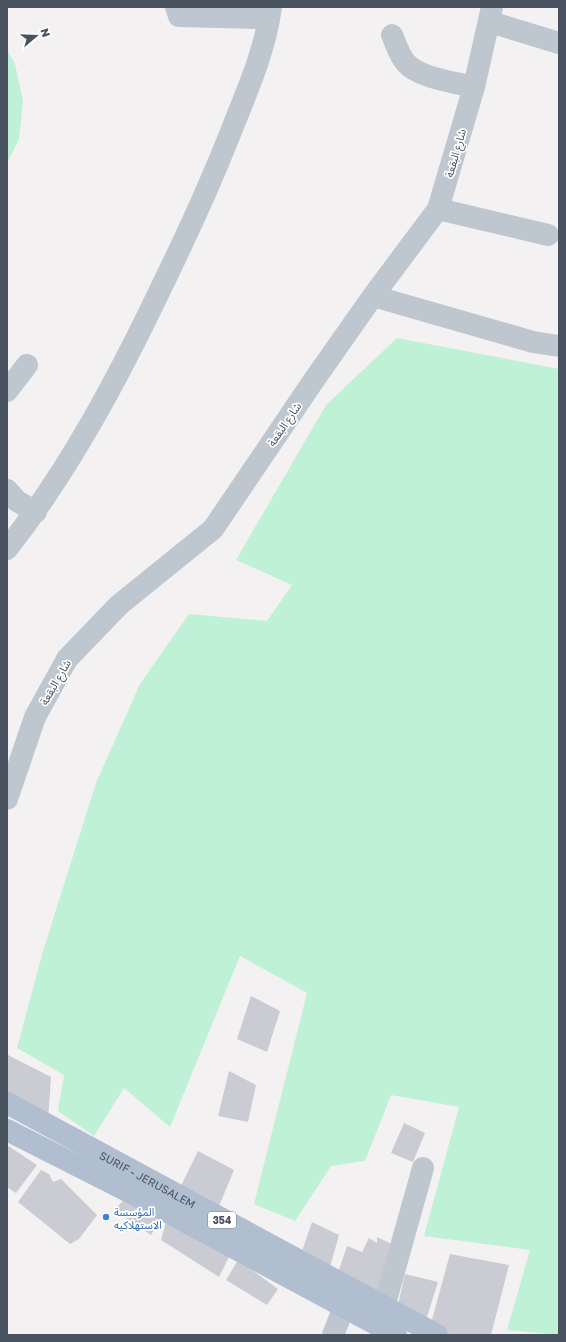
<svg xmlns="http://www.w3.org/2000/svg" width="566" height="1342" font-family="'Golos Text','Noto Sans Arabic',sans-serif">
<rect width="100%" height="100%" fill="#f3f1f1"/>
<path fill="#bff1d6" d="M 7,50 L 15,64 L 23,101 L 19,139 L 7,163 Z
M 397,338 L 559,369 L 559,1335 L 507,1330 L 530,1250 L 424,1236 L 459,1107 L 391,1095 L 365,1161 L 331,1166 L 295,1221 L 254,1204 L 307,993 L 240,956 L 170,1127 L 124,1088 L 94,1136 L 58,1111 L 64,1075 L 17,1048 L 43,951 L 96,783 L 140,684 L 189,614 L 267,621 L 292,585 L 236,560 L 326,405 Z"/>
<path fill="#cbccd3" d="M 251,996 L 280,1011 L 267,1052 L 237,1039 Z
M 8,1055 L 51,1077 L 48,1120 L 7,1097 Z
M 229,1071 L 256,1085 L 248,1122 L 218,1116 Z
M 404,1123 L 425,1133 L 413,1162 L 391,1153 Z
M 7,1145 L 37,1165 L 16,1193 L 7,1187 Z
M 198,1151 L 234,1170 L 217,1211 L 178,1192 Z
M 41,1170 L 49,1174 L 53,1182 L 61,1179 L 97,1215 L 79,1239 L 70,1244 L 18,1202 Z
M 125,1199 L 161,1219 L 151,1235 L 114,1210 Z
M 167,1218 L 230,1255 L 219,1277 L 161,1240 Z
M 312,1222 L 339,1235 L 330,1267 L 301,1254 Z
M 377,1237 L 400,1248 L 384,1297 L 337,1276 L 347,1246 L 362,1252 L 369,1238 L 377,1243 Z
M 450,1254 L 509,1265 L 491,1335 L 452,1335 L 430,1327 Z
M 238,1260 L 278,1289 L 267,1305 L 226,1280 Z
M 405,1274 L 438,1282 L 426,1320 L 397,1309 Z"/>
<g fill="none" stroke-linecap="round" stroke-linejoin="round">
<path stroke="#bec7d0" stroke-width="22" d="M 176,7 L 179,16 L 259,18
M 490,22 L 559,43
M 392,35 C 396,44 399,55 406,63 C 419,78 454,82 474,87
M 438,209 L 548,235
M 373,296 L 533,342 L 559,346
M 7,391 L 27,365
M 7,490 L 17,501 L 36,512
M 7,549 C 69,470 117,380 160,290 C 185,239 209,187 230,134 C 246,93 265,52 271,7
M 7,799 L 35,717 L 67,659 L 119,605 L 213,529 L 314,380 L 373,296 L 438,209 L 474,87 L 492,7
M 384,1307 L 423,1168
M 333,1335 L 344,1307"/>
<g stroke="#b0bed0" stroke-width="22">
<path id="s1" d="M 7,1103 L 437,1335"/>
<path d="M 7,1130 L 149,1202 L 396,1335"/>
</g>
</g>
<circle fill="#3f7fe0" stroke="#fff" stroke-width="1.5" cx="106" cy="1217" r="4"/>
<g text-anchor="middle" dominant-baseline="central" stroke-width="3.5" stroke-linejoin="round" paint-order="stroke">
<rect fill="#fff" stroke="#7f878f" stroke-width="1" x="208" y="1212" width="28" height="16" rx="3"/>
<g font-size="10" font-weight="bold" fill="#48535f">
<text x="222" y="1220">354</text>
</g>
<g font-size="11" fill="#48535f" stroke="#fff">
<text transform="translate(455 153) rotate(-74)">شارع البقعة</text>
<text transform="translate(284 424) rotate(-56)">شارع البقعة</text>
<text transform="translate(55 682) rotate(-60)">شارع البقعة</text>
<text stroke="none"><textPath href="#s1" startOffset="160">SURIF - JERUSALEM</textPath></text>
</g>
<g font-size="11" fill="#366cbe" stroke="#fff" text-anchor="start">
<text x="114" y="1211">المؤسسة<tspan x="114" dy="13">الاستهلاكيه</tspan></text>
</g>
</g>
<rect width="566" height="1342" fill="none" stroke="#48535f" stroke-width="16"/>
<g transform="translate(36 36) rotate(71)" stroke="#ffffff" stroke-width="3" paint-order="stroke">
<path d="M0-3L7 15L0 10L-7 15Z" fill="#48535f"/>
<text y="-6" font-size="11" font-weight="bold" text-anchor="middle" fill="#48535f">N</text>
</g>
</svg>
